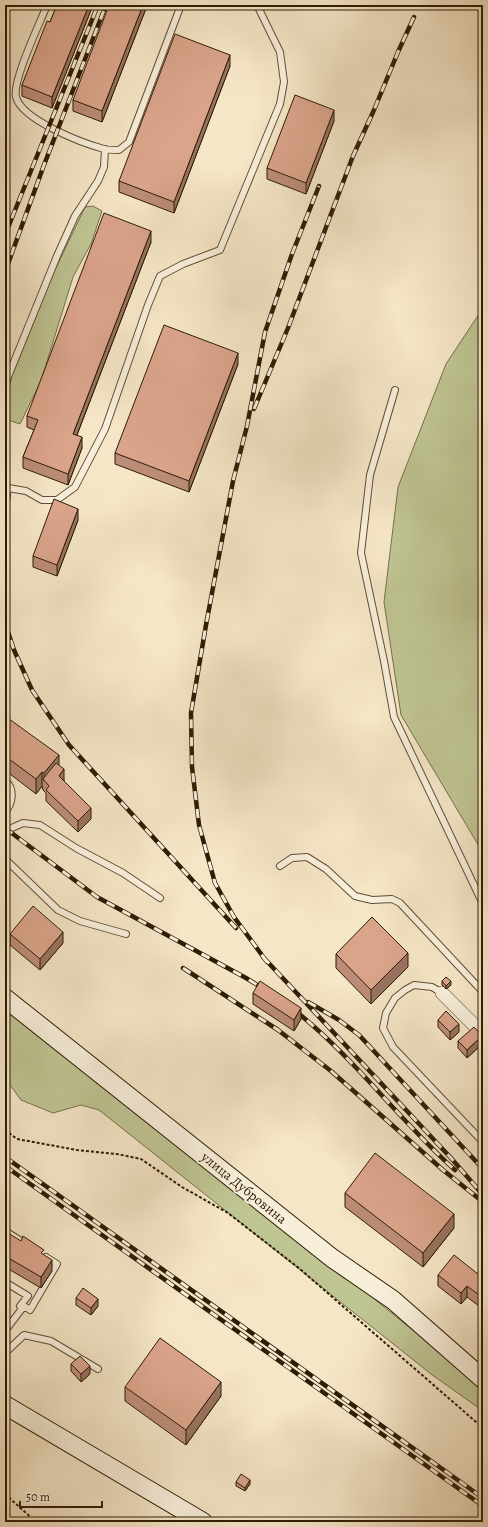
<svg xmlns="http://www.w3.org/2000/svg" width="488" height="1527" font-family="Alegreya,serif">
<rect width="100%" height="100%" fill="#f5e6c7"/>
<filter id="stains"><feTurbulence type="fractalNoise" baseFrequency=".005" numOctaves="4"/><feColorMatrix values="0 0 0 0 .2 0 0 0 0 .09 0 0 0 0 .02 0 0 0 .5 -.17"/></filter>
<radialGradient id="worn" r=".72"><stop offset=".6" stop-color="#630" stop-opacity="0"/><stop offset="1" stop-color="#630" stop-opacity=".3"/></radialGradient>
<path fill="#bfc493" stroke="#76704c" d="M 93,206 L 102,211 L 91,244 L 73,277 L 41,381 L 20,424 L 5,419 L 5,403 L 12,376 L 54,272 L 85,207 Z
M 483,308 L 483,853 L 401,715 L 384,602 L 398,487 L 446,364 Z
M 5,1010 L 151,1126 L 299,1238 L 483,1387 L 483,1411 L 431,1374 L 99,1110 L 81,1105 L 53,1113 L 21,1100 L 5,1078 Z"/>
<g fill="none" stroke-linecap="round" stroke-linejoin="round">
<g stroke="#604e36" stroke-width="8">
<path id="lane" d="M 47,5 C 40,23 12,81 16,97 C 22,120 82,143 104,149 C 108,150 114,150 119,150 L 129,142 L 181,5
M 5,384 L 57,256 L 75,216 L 98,181 L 104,167 L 105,149
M 395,390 L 370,475 L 361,553 L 384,661 L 394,717 L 483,904
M 5,485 L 8,488 L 26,491 L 42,500 L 57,500 L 75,487 L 105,429 L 148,305 L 160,276 L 183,264 L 220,250 L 280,104 L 284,82 L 280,52 L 257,5
M 5,509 L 8,488
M 5,780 C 15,789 13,803 5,812
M 5,831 L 23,823 L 40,825 L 76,848 L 123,873 L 160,898
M 5,859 L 58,910 L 80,921 L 126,934
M 280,866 L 292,858 L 307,857 L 326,869 L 355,896 L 372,900 L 392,899 L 400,903 L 483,992
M 442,993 L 432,987 L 414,985 L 405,990 L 395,998 L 386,1013 L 383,1028 L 393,1047 L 483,1142
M 5,1231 L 21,1241
M 5,1282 L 28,1296 L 20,1306
M 5,1331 L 24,1306 L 30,1310 L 57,1264 L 46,1257
M 5,1353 L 24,1335 L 51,1341 L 98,1369"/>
</g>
<g stroke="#604e36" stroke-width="14">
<path id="street" d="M 442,993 L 483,1034"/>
</g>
<g stroke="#2e1c05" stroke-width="20">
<path id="secondary" d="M 5,998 L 332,1258 L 393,1300 L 483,1379
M 5,1405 L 203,1522"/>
</g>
<path stroke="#2e1c05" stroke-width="2" stroke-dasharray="3 2" stroke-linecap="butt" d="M 5,1130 L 17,1139 L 77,1150 L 117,1154 L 141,1159 L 182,1187 L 228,1213 L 300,1269 L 483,1428
M 5,1494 L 36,1522"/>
<use href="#lane" stroke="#f8efdb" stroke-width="6"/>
<use href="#street" stroke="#f8efdb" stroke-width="13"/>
<use href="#secondary" stroke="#f8efdb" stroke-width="18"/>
<g stroke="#2e1c05" stroke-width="4.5">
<path id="rail" d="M 5,200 L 8,191
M 5,235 L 98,5
M 5,272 L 44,165 L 106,5
M 254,409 L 288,328 L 353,156 L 374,110 L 398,52 L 414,17
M 5,623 L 14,650 L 32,690 L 69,745 L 236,928
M 5,828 L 97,897 L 246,978 L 267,991
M 263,957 L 451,1158 L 483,1195
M 267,962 L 234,917 L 215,883 L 199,825 L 192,767 L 191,713 L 206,625 L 233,481 L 247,426 L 265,332 L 292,254 L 319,186
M 183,968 L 278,1030 L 331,1071 L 443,1170 L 483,1202
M 308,1002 L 339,1020 L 359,1035 L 483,1169
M 293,1009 C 353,1056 398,1119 455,1170
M 5,1157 L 483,1498
M 5,1166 L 483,1506"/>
</g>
<use href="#rail" stroke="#f8efdb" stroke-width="3" stroke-dasharray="9" stroke-linecap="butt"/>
</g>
<path fill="#bb8d78" stroke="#2e1c05" d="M 57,5 L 93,5 L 52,108 L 22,96 L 22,85 L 50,22 Z
M 145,5 L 145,11 L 102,122 L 73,111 L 73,100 Z
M 230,66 L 174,213 L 119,192 L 119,181 Z
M 334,121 L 306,194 L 267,179 L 267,168 Z
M 151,242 L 77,435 L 82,448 L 68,485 L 23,468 L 23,457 L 34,430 L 27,427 L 27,416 Z
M 238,364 L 189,492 L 115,464 L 115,453 Z
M 78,520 L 57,576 L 33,567 L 33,556 Z
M 5,716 L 59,765 L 64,780 L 64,781 L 91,819 L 78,832 L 46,801 L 46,793 L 43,790 L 42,786 L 36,794 L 5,770 Z
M 10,934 L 63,943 L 40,970 L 10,945 Z
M 336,954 L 408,967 L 371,1004 L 336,968 Z
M 442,981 L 451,985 L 446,989 L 442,985 Z
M 253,993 L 301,1019 L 294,1031 L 253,1004 Z
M 438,1020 L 459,1032 L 450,1040 L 438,1027 Z
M 458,1041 L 482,1044 L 467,1058 L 458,1048 Z
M 345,1193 L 454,1228 L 423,1267 L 345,1207 Z
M 5,1231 L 52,1271 L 41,1288 L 5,1267 Z
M 438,1275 L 483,1278 L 483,1309 L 467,1297 L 461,1304 L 438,1286 Z
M 76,1298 L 98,1306 L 91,1315 L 76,1305 Z
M 71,1364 L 90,1374 L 81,1382 L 71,1371 Z
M 125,1387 L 221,1396 L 186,1445 L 125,1401 Z
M 236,1482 L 250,1484 L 245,1491 L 236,1486 Z"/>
<path fill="#997361" stroke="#2e1c05" d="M 89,5 L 93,5 L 52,108 L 52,97 Z
M 143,5 L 145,5 L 145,11 L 102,122 L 102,111 Z
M 230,55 L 230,66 L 174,213 L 174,202 Z
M 334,110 L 334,121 L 306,194 L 306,183 Z
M 151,231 L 151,242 L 73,445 L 73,434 Z
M 238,353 L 238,364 L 189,492 L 189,481 Z
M 82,437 L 82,448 L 68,485 L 68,474 Z
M 78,509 L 78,520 L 57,576 L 57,565 Z
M 59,755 L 59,769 L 44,781 L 44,773 Z
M 64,769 L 64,780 L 59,787 L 59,776 Z
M 42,772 L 42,786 L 36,794 L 36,779 Z
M 91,808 L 91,819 L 78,832 L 78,821 Z
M 63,932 L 63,943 L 40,970 L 40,959 Z
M 408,953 L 408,967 L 371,1004 L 371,990 Z
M 451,981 L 451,985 L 446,989 L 446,986 Z
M 301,1008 L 301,1019 L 294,1031 L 294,1020 Z
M 459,1024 L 459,1032 L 450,1040 L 450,1032 Z
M 482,1036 L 482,1044 L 467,1058 L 467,1050 Z
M 454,1214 L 454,1228 L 423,1267 L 423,1253 Z
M 52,1260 L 52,1271 L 41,1288 L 41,1277 Z
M 467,1286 L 467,1297 L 461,1304 L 461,1293 Z
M 98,1299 L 98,1306 L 91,1315 L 91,1308 Z
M 90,1366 L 90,1374 L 81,1382 L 81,1374 Z
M 221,1382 L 221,1396 L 186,1445 L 186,1430 Z
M 250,1480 L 250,1484 L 245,1491 L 245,1488 Z"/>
<path fill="#daa48b" stroke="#2e1c05" d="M 57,5 L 89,5 L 52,97 L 22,85 L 47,21 L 50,22 Z
M 109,5 L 143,5 L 102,111 L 73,100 Z
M 175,34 L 230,55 L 174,202 L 119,181 Z
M 295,95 L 334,110 L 306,183 L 267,168 Z
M 104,213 L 151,231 L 73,434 L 82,437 L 68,474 L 23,457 L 38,420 L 27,416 Z
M 164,325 L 238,353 L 189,481 L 115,453 Z
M 54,499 L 78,509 L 57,565 L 33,556 Z
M 5,716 L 59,755 L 44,773 L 42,772 L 36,779 L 5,756 Z
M 56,763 L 64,769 L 59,776 L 91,808 L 78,821 L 46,790 L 49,786 L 43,779 Z
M 33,906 L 63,932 L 40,959 L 10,934 Z
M 372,917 L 408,953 L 371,990 L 336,954 Z
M 446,977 L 451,981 L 446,986 L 442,981 Z
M 260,981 L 301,1008 L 294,1020 L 253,993 Z
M 446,1011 L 459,1024 L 450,1032 L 438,1020 Z
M 474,1027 L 482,1036 L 467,1050 L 458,1041 Z
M 375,1153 L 454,1214 L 423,1253 L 345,1193 Z
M 5,1231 L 21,1241 L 23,1236 L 44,1250 L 41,1253 L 52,1260 L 41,1277 L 5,1256 Z
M 454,1255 L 483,1278 L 483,1298 L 467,1286 L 461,1293 L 438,1275 Z
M 83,1288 L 98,1299 L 91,1308 L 76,1298 Z
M 160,1338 L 221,1382 L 186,1430 L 125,1387 Z
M 80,1356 L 90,1366 L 81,1374 L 71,1364 Z
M 241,1474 L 250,1480 L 245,1488 L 236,1482 Z"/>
<g text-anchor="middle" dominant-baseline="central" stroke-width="4" stroke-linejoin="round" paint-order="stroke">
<g font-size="14" fill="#2e1c05" stroke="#f8efdb">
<text transform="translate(244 1188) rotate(39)">улица Дубровина</text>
</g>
</g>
<rect width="488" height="1527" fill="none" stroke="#f5e6c7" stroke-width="20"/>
<rect x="6" y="6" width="476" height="1515" fill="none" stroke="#2e1c05" stroke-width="2"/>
<rect x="10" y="10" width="468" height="1507" fill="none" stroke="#2e1c05"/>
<path d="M20 1501v6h82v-6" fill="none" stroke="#2e1c05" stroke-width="2"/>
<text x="26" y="1501" font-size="12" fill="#2e1c05" stroke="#f8efdb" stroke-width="3" paint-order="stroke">50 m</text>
<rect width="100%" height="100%" filter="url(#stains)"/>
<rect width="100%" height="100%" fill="url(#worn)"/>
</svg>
